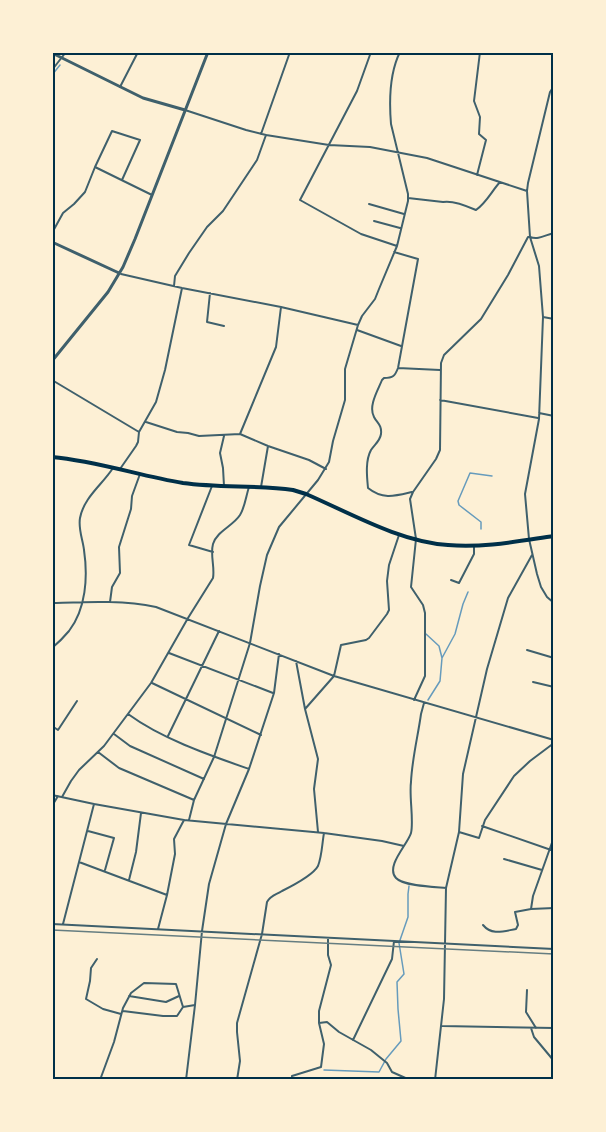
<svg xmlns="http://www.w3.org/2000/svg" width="606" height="1132" font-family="Manrope,sans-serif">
<rect width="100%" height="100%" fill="#fdf0d5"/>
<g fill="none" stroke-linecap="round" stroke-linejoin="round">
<path stroke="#669bbc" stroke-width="1.5" d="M 70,53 L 70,52
M 52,75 L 60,65
M 481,529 L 481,522 L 459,505 L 458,501 L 470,473 L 492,476
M 426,634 L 439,646 L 442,658 L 440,681 L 428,700
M 442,658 L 455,634 L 463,604 L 468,592
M 324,1070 L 379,1072 L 386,1059 L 401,1041 L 398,1009 L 397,982 L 404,974 L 399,943 L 408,917 L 408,894 L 409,886"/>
<path stroke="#3f606c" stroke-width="2" d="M 371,52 L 357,91 L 300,200 L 361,234 L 397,246
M 52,70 L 66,52
M 554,86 L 550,92 L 528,183 L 527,191 L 530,237 L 539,266 L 543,317 L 539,419 L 525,494 L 529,539 L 537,574 L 541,587 L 547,597 L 554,603
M 120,87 L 138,52
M 185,110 L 246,130 L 266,135 L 329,145 L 370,147 L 427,158 L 527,191
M 261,134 L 290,52
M 477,175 L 486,140 L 479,134 L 480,117 L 474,101 L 480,52
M 122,180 L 140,140 L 112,131 L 95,167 L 152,195
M 408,198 L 443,202 C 453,200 467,206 476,210 C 487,202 491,192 500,182
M 369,204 L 404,214
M 374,221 L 400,228
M 52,233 L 63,213 L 74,204 L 85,192 L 95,167
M 530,237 C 539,240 545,235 554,233
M 394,252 L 418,259 L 398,368 C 395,376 393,378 384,378 L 382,380 C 378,390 368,406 374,417 C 377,423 382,425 381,434 C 380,441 375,444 371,450 C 365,461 367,477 368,488 C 383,500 395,496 412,492
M 121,274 L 182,288 L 281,307 L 358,325
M 174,286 L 175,276 L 189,253 L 207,227 L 223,211 L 257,160 L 266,135
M 210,293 L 207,322 L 224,326
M 543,317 L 554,319
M 357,330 L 401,346
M 398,368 L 440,370
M 52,380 L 139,432
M 440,400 L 538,418
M 539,413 L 554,416
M 146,422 L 177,432 L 188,433 L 199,436 L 240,434 L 268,446 L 309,460 L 326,469
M 240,434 L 276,347 L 281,307
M 120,469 L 136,446 L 138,442 L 139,432 L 156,402 L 165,370 L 182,288
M 212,486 L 189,545 L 213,552
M 224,486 L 223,468 L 220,453 L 224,436
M 261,487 L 268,446
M 451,580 L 459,583 L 474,554 L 474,546
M 110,602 L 112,587 L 120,573 L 119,547 L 131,509 L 132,496 L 140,474
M 52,603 C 87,602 122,600 156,607 L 334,676 L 554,740
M 52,648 C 58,643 64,637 69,631 C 86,609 88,577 84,550 C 83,540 78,529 80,518 C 84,497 102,485 113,468
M 527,650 L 554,658
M 169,653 L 273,693
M 296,661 L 305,709 L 318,759 L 314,789 L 318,832
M 533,682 L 554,687
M 152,683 L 261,735
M 414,700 L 425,676 L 425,613 L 423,605 L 411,587 L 416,539 L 410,499 L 413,492 L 436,459 L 440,450 L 441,363 L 444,355 L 481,319 L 508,275 L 528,237 L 530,237
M 424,703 L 421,714 C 418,736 412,759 411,782 C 409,796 414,821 411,833 C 408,844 385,866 396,878 C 403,886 435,887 446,888
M 305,709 L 334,676 L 341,645 L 366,640 L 369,638 L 387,614 L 389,610 L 387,581 L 389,565 L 399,535
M 128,714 C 162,739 209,755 249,769
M 52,726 L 58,730 L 77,701
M 114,734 L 130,746 L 204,779
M 168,736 L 219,631
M 98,752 L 119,768 L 194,800
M 52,795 L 94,804 L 184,820 L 324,833 L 382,841 L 404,846
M 62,797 L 71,781 L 79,770 L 104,746 L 151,683 L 188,618 L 213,578 C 215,567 210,555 213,544 C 217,531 233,526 240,515 C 245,507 246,496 249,487
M 52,806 L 58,796
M 189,820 L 194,800 L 214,757 L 250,643 L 260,586 L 267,555 L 279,527 L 318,480 L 329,462 L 333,441 L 345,400 L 345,369 L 358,325 L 362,316 L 375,299 L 379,289 L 397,246 L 408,201 L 408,194 L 391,124 C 389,100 389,74 400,52
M 482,826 L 554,851
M 88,831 L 114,838 L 105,870
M 459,832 L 479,838 L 485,820 L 514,776 L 530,761 L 554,743
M 554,837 L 533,896 L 531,909 L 554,908
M 504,859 L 542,870
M 79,862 L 167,895 L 175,854 L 174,839 L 184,820
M 129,880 L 136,852 L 141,813
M 52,924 L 554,949
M 63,924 L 94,804
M 483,925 C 492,936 504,931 516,929 L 518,925 L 515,912 L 531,909
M 158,929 L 167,895
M 97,959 L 91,968 L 90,981 L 86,999 L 103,1009 L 121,1014
M 527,990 L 526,1012 L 536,1028
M 129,996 L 166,1002 L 179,996
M 123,1011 L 163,1016 L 177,1016 L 183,1007 L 195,1005
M 319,1023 L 327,1022 L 339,1032 L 371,1050 L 387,1063 L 392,1072 L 410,1080
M 442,1026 L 554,1028
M 531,1028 L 534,1037 L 554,1061
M 353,1040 L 392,959 L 394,941
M 100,1080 L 114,1042 L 123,1008 L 131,993 L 144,983 L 176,984 L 183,1007
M 186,1080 L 195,1005 L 202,931 L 209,884 L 226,824 L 249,769 L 274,693 L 279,654
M 237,1080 L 240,1061 L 237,1032 L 237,1023 L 262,934 L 267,902 C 271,895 276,895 282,891 C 292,886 313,875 318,866 C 322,856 322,844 324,833
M 292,1080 L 292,1076 L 321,1067 L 324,1044 L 319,1023 L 319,1011 L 331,965 L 328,955 L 328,938
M 435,1080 L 444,999 L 446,888 L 459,832 L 463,774 L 487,669 L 508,598 L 532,555"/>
<path stroke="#3f606c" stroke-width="3" d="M 52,53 L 143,98 L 185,110
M 52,242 L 119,273
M 52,361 L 108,292 L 123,267 L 135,239 L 208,52"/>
<path stroke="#003049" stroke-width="4" d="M 52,457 C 97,461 140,476 183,483 C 220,488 257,485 293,490 L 306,494 C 350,513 400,542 448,545 C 484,548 519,541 554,536"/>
<path stroke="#657d81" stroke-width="1.5" d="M 52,930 L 554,954"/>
</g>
<rect width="606" height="1132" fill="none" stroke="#fdf0d5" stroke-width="108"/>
<rect x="54" y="54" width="498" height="1024" fill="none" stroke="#003049" stroke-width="2"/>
</svg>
